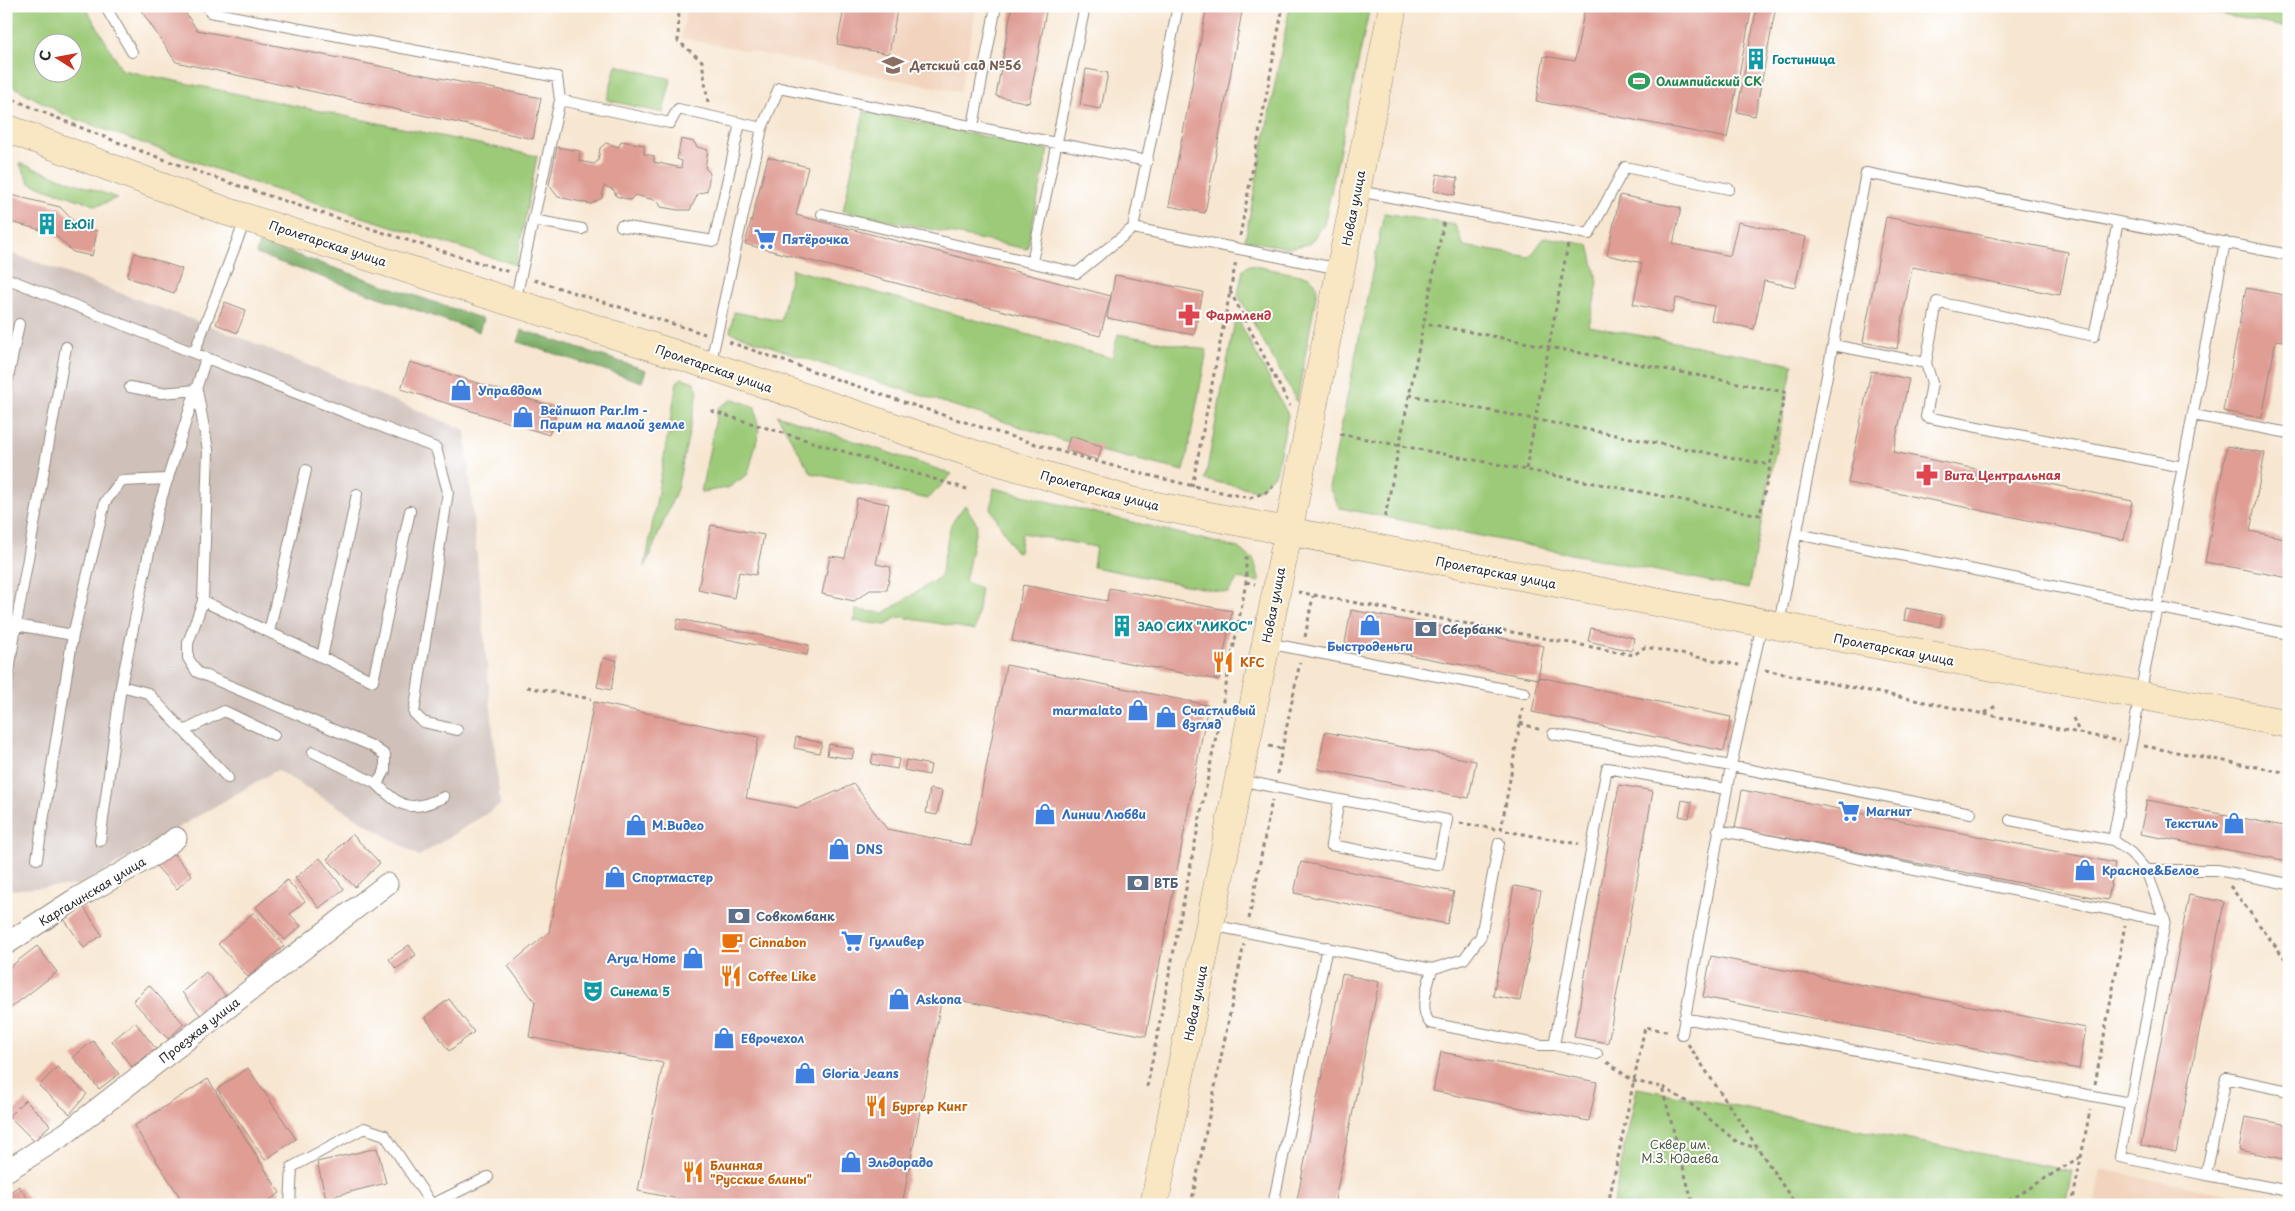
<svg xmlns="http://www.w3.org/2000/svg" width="2295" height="1211" font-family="'Playpen Sans',sans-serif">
<rect width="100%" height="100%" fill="#fff"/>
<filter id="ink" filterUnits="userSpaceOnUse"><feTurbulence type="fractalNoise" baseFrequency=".02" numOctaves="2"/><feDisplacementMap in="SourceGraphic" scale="10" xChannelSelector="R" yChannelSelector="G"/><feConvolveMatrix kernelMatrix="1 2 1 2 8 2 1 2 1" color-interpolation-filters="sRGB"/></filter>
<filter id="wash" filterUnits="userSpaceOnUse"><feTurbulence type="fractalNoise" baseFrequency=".0096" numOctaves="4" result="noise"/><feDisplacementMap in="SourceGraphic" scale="20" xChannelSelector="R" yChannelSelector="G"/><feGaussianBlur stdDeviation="1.12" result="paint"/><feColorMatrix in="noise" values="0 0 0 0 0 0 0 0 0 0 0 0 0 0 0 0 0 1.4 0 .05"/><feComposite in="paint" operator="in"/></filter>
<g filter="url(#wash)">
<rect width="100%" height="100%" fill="#f7e6d0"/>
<path fill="#f2d4be" d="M 687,6 L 977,6 L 960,92 L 681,38 Z
M 2101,1169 L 2280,1205 L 2094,1205 Z"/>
<path fill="#cfc0ba" d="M 6,251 L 237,336 L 465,430 L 500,805 L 419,856 L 277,770 L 81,885 L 6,890 Z"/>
<path fill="#9cca78" stroke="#647a52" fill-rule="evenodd" d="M 6,6 L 85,6 L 122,70 L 537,156 L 516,265 L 260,185 L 67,116 L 7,83 ZM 42,42 L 72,42 L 72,72 L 42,72 Z
M 1290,6 L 1370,6 L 1324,225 L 1309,244 L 1288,248 L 1245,240 Z
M 2178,6 L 2289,6 L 2289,28 Z
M 616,65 L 671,79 L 663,113 L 607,100 Z
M 864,111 L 1048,150 L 1027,249 L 843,211 Z
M 19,163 L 117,198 L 97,206 L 30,183 Z
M 1384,213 L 1455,225 L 1464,246 L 1530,257 L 1545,237 L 1589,245 L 1598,283 L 1589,326 L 1793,364 L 1748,589 L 1340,508 L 1329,488 Z
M 1250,265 L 1310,277 L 1315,282 L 1317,290 L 1297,402 L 1238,295 L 1243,269 Z
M 792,269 L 1112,358 L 1118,334 L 1207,350 L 1184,471 L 1087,448 L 813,361 L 730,332 L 734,312 L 781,321 Z
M 1236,315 L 1288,415 L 1276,473 L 1258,490 L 1205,480 Z
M 682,378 L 694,382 L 698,391 L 677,489 L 645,567 L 677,382 Z
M 733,399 L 755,407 L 759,432 L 748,474 L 728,488 L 701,492 L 718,408 Z
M 777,415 L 952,474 L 928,499 L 811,473 Z
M 994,488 L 1238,548 L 1254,560 L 1260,582 L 1238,578 L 1228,593 L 1093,567 L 1096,547 L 1022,533 L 1019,552 L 1015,551 L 991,509 Z
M 965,505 L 977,524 L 965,582 L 981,588 L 975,630 L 902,617 L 896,618 L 886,625 L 854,621 L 856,610 L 884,613 L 940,577 L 951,524 Z
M 1637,1088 L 2072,1171 L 2065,1205 L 1613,1205 Z"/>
<path fill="#7dae68" stroke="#546c4a" d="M 259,242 L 483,319 L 479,332 L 256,254 Z
M 522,330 L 646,370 L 642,382 L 518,342 Z"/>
<g id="blocks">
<path fill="#df9d94" d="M 138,6 L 181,6 L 197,30 L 541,98 L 533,139 L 176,62 Z
M 835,6 L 878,6 L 897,10 L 889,54 L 837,44 L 844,9 Z
M 1012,6 L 1047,6 L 1029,103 L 996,96 Z
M 1207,6 L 1243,6 L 1205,213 L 1169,206 Z
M 1585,6 L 1752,6 L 1727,138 L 1536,101 L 1544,56 L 1575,61 Z
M 1757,6 L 1776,6 L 1755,116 L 1737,112 Z
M 1086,69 L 1108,73 L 1101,109 L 1080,105 Z
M 681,139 L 694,142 L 697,147 L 708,150 L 705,168 L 710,173 L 707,191 L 698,194 L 690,210 L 678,210 L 661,207 L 658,201 L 635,195 L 630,200 L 616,196 L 614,190 L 604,186 L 602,198 L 591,204 L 558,197 L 549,185 L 557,147 L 580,151 L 579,161 L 594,164 L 598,161 L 600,148 L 606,143 L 619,147 L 621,141 L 644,145 L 644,154 L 654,156 L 654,162 L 681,168 L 682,161 L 677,159 Z
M 768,157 L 808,167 L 796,215 L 1111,296 L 1100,336 L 745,244 Z
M 1437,174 L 1458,178 L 1455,195 L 1434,191 Z
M 11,195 L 60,207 L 79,227 L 97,231 L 92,256 L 73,252 L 53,233 L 6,221 Z
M 1620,195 L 1681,208 L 1673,244 L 1730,256 L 1738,222 L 1806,237 L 1795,287 L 1764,281 L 1754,329 L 1711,320 L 1714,306 L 1676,298 L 1672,313 L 1633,304 L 1642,263 L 1607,255 Z
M 1886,217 L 2068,252 L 2060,295 L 1912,267 L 1897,349 L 1863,342 Z
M 135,253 L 182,269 L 174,293 L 127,277 Z
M 1115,275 L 1203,292 L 1194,335 L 1107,318 Z
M 2246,288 L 2289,296 L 2289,342 L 2276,340 L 2262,418 L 2223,411 Z
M 225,302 L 246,310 L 237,333 L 216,324 Z
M 410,362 L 558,408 L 549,435 L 401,389 Z
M 1871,371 L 1909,379 L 1893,452 L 2132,501 L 2124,540 L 1848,483 Z
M 1070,436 L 1102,446 L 1098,460 L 1066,450 Z
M 2227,446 L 2265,453 L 2250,531 L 2289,539 L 2289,578 L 2205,562 Z
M 857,498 L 889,504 L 876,564 L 891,567 L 887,590 L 870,590 L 854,601 L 822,594 L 830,556 L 845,558 Z
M 711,525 L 764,535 L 756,575 L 739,572 L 734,598 L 698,590 Z
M 1023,585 L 1107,601 L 1109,588 L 1232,611 L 1219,680 L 1012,641 Z
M 1906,608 L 1942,615 L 1940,627 L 1904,620 Z
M 1351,610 L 1544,646 L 1538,679 L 1345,643 Z
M 678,619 L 809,645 L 807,655 L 676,629 Z
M 1591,628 L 1634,638 L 1632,651 L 1588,641 Z
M 603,658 L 617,660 L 611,690 L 597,687 Z
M 1006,665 L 1208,705 L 1146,1036 L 942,997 L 902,1205 L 709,1205 L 638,1191 L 663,1063 L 529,1037 L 535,1002 L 508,966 L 549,932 L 594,702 L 759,737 L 746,798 L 798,808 L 854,784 L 887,829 L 971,846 Z
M 1539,677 L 1731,717 L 1724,751 L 1532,712 Z
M 1325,732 L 1476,761 L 1469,798 L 1318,769 Z
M 796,737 L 822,743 L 819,753 L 794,748 Z
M 829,744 L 854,749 L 852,759 L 827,755 Z
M 873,754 L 899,759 L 897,769 L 871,764 Z
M 906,760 L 931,765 L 929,775 L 904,770 Z
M 1619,785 L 1653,791 L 1608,1043 L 1574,1037 Z
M 930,789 L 942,791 L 937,815 L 926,813 Z
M 1742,790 L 2115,863 L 2108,900 L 1735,828 Z
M 1682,800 L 1692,802 L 1689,818 L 1679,816 Z
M 2147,800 L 2289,827 L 2289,861 L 2140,834 Z
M 352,834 L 380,863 L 355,887 L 327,859 Z
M 172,852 L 192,875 L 177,889 L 156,866 Z
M 320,858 L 344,889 L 319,908 L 295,878 Z
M 1301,862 L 1454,892 L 1447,924 L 1294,893 Z
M 287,880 L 305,901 L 290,914 L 301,926 L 285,940 L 256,907 Z
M 1514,886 L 1541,891 L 1520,1001 L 1493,996 Z
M 2189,895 L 2224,902 L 2176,1152 L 2141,1145 Z
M 83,906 L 102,935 L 84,948 L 64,919 Z
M 254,912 L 284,946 L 248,977 L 218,944 Z
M 409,945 L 416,955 L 396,969 L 389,959 Z
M 37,946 L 57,972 L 8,1010 L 6,970 Z
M 1711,956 L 2086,1028 L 2079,1069 L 1703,997 Z
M 206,972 L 226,996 L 201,1016 L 182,992 Z
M 1342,974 L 1379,982 L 1334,1205 L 1296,1205 Z
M 149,985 L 184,1024 L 168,1039 L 133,1001 Z
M 449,999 L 474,1032 L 449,1051 L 425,1017 Z
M 135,1022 L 156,1049 L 132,1067 L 112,1041 Z
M 93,1041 L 119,1074 L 99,1089 L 73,1057 Z
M 1441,1052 L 1597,1082 L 1589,1121 L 1433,1091 Z
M 57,1067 L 87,1094 L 70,1114 L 39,1086 Z
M 248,1068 L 296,1139 L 265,1160 L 217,1089 Z
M 208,1079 L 280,1193 L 262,1205 L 185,1205 L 134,1126 Z
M 25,1100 L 50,1125 L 34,1141 L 9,1116 Z
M 2245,1117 L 2289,1125 L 2289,1160 L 2239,1150 Z
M 377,1148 L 386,1183 L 326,1198 L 317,1162 Z
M 19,1186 L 32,1205 L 6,1205 L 6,1195 Z"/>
</g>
</g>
<g filter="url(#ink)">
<use href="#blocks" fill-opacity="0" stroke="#91887e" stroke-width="1"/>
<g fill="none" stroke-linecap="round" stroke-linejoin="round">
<g stroke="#91887e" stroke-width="12">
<path id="lane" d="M 105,6 L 132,52
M 208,6 L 210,12 L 557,77 L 560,100
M 973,126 L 996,6
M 1358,191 L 1589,234 L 1625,167 L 1729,189
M 822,214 L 1077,273 L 1133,228 L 1178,6
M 533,220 L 582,229
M 2118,222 L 2094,336 L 1937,302 L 1926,363 L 1932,383 L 1926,417 L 2183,467
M 621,226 L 714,241 L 740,123
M 1133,228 L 1340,269
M 2225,242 L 2113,840 L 2131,853 L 2146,870 L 2217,870 L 2289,884
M 1032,262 L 1085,6
M 6,278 L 194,353 L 246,218
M 515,302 L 560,100 L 670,123 L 678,109 L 762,128
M 1833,345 L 1926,363
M 194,353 L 436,448 L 448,492 L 414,713 L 423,722 L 457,730
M 710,366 L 762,128 L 779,88 L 1147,161
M 130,387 L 161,393 L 197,390 L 208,450 L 203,601 L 188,643 L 188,658 L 197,672 L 372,746 L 385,755 L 385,771 L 377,784 L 313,752
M 6,388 L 19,324
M 2193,415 L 2289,433
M 1797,534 L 2289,634
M 203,601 L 373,681 L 410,511
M 1779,624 L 1866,173 L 2289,255
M 16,625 L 73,635
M 269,632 L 306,470
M 1267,643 L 1525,693
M 322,657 L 357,494
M 121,686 L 148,693 L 228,778
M 6,691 L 16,625 L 66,347
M 184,731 L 224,711 L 274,735
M 1553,734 L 1731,766 L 1971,813
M 1239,780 C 1308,794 1378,807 1447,820 L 1438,865 L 1331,845 L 1339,800
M 377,784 C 402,809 411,812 444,797
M 2010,820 L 2113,840
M 1718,830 L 2165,921
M 100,841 L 121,686 L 158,509 L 206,358
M 37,859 L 73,635 L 105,502 L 121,481 L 168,479
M 2146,870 L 2165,921 L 2120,1157 L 2206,1175 L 2226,1078 L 2289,1091
M 1211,925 L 1432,969 C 1428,986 1418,1009 1430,1023 L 1540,1045 L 1554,1045 L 1607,768 L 1726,789
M 1432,969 L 1464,959 L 1481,936 L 1499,843
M 1684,1018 L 2130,1103
M 1682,1034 L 1731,766 L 1762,624
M 1554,1045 L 1597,1054
M 2206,1175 L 2289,1191
M 290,1205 L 292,1167 L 364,1128 L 385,1135 L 432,1205
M 431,1205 L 488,1177
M 1273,1205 L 1327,947"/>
</g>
<g stroke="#91887e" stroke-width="23">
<path id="street" d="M 6,944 L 74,900 L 157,853 L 176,838
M 6,1171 L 65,1134 L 387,884"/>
</g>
<g stroke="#91887e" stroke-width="29">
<path id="secondary" d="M 6,128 L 228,212 L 672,353 L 977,455 L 1131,501 L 2289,724
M 1154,1205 L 1393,6"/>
</g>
<path stroke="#91887e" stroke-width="3" stroke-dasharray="4 4" stroke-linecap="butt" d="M 679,6 L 678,41 L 702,61 L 708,103
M 6,96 C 170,169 338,218 509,272
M 1240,236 L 1283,6
M 534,280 L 705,334
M 1230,291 L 1290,406
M 729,342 C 900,401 1072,463 1250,498 L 1269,491 L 1273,486
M 1409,395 L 1770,465
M 711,411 L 967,489
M 1340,434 L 1760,515 L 1785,392 L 1424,323
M 1526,469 L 1568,244
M 1192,487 L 1236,261
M 1385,517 L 1444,221
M 1246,582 L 1255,584
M 1298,592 L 1634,655 L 1645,647 L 1739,665
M 1305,637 L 1313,596
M 1765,670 L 2119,741
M 527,687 L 591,699
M 1985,713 L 1997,705
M 2073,718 L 2079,732
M 1520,723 L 1541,730
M 1269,746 L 1282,749
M 2144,746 L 2289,773
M 1277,774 L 1300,662
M 1460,823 L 1495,829
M 1501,830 L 1523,706
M 1506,831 L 1579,844
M 2230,886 L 2289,964
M 1249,919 L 1272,800
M 1688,1044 L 1796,1205
M 1607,1062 L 1633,1081 L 1662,1087 L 1693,1205
M 2095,1084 L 2125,925
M 1147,1087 L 1242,604 L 1246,582 L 1246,555
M 1663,1087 L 1695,1107 L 1737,1142 L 1757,1148
M 1191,1205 L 1244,944
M 1608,1205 L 1645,1027 L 1670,1032
M 2002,1205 L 2080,1157
M 2072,1205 L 2090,1110"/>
<use href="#lane" stroke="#fff" stroke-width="10"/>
<use href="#street" stroke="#fff" stroke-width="21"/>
<use href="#secondary" stroke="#f9e7c3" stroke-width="28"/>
</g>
</g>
<defs>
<g id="building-bare" transform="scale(1.725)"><path d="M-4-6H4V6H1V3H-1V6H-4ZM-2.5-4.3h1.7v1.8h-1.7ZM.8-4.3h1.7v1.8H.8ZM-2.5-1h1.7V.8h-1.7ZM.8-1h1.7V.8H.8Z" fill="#0f9aa8" stroke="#fff" stroke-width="2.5" paint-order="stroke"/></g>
<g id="school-bare" transform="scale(1.725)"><path d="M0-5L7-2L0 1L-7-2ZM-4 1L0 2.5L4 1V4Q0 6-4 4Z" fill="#8d6e63" stroke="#fff" stroke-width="2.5" paint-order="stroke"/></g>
<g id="stadium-bare" transform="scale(1.725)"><path d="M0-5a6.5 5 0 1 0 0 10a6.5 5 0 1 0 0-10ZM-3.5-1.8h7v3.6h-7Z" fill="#2e9e5b" stroke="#fff" stroke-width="2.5" paint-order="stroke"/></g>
<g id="supermarket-bare" transform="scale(1.725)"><path d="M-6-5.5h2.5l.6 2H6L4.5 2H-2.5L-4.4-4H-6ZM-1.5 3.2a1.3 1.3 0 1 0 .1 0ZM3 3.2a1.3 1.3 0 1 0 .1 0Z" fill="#3f7fe0" stroke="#fff" stroke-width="2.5" paint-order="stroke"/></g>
<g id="pharmacy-bare" transform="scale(1.725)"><path d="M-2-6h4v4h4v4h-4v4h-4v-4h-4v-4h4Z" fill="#e0444e" stroke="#fff" stroke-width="2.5" paint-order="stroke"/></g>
<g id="shop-bare" transform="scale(1.725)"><path d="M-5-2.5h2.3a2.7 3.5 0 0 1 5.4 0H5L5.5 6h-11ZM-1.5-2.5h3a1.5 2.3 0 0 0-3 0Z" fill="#3f7fe0" stroke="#fff" stroke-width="2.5" paint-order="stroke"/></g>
<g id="bank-bare" transform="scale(1.725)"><path d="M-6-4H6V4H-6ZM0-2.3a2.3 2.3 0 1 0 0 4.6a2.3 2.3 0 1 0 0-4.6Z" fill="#5c6f8a" stroke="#fff" stroke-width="2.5" paint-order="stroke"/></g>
<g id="restaurant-bare" transform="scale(1.725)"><path d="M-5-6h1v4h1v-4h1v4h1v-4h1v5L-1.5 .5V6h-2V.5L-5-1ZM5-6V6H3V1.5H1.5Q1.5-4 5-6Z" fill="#e8710a" stroke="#fff" stroke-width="2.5" paint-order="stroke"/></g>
<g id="cafe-bare" transform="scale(1.725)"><path d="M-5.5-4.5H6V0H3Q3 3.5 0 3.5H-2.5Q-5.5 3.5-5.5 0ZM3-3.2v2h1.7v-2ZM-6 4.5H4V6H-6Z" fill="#e8710a" stroke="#fff" stroke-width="2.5" paint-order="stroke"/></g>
<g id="theatre-bare" transform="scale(1.725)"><path d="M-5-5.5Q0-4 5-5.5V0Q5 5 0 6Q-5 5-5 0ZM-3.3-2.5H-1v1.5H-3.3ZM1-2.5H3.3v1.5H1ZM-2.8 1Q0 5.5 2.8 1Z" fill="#0f9aa8" stroke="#fff" stroke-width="2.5" paint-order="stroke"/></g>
</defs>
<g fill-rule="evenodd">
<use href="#building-bare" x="1756" y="59"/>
<use href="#school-bare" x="893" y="65"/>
<use href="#stadium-bare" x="1639" y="81"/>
<use href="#building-bare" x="47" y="224"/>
<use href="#supermarket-bare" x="765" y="239"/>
<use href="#pharmacy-bare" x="1189" y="315"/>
<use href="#shop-bare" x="461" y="390"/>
<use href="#shop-bare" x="523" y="417"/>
<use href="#pharmacy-bare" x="1927" y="475"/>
<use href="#shop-bare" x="1370" y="625"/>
<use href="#building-bare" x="1122" y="626"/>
<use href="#bank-bare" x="1426" y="629"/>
<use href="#restaurant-bare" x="1223" y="662"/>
<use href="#shop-bare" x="1138" y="710"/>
<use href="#shop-bare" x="1166" y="717"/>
<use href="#supermarket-bare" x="1849" y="811"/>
<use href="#shop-bare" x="1045" y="814"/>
<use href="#shop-bare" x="2234" y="823"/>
<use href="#shop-bare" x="636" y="825"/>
<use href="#shop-bare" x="839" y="849"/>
<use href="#shop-bare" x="2085" y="870"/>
<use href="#shop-bare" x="615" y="877"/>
<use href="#bank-bare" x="1138" y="883"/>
<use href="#bank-bare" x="739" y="916"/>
<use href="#supermarket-bare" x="852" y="941"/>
<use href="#cafe-bare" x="732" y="942"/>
<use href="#shop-bare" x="693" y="958"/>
<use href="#restaurant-bare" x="731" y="976"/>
<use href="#theatre-bare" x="593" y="991"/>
<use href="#shop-bare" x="899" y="999"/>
<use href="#shop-bare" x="724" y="1038"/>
<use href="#shop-bare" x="805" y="1073"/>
<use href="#restaurant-bare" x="876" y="1106"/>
<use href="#shop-bare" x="851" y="1162"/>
<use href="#restaurant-bare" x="693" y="1172"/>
</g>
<g text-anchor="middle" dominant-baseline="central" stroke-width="4" stroke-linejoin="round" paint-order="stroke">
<g font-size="12" font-weight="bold" fill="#0d838f" stroke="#fff" text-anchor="start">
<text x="1772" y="59">Гостиница</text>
<text x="64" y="224">ExOil</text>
<text x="1138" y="626">ЗАО СИХ "ЛИКОС"</text>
<text x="610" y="991">Синема 5</text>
</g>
<g font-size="12" font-weight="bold" fill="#785e54" stroke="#fff" text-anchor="start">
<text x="910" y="65">Детский сад №56</text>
</g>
<g font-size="12" font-weight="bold" fill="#27864d" stroke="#fff" text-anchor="start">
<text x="1656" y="81">Олимпийский СК</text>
</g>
<g font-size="12" fill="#2b2b2b" stroke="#fff">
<text transform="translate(1353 208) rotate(-79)">Новая улица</text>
<text transform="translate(328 243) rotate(18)">Пролетарская улица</text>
<text transform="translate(714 368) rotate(19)">Пролетарская улица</text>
<text transform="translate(1100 490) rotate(15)">Пролетарская улица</text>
<text transform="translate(1496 572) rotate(11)">Пролетарская улица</text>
<text transform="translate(1273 605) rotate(-79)">Новая улица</text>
<text transform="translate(1894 649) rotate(11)">Пролетарская улица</text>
<text transform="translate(92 891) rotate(-31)">Каргалинская улица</text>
<text transform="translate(1195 1003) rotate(-79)">Новая улица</text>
<text transform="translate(199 1030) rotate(-38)">Проезжая улица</text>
</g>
<g font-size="12" font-weight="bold" fill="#366cbe" stroke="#fff" text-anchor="start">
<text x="782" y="239">Пятёрочка</text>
<text x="478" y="390">Управдом</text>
<text x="540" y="410">Вейпшоп Par.Im -<tspan x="540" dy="14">Парим на малой земле</tspan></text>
<text x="1370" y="646" text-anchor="middle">Быстроденьги</text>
<text x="1122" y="710" text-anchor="end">marmalato</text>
<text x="1182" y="710">Счастливый<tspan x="1182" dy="14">взгляд</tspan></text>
<text x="1866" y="811">Магнит</text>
<text x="1062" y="814">Линии Любви</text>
<text x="2218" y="823" text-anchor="end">Текстиль</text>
<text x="652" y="825">М.Видео</text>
<text x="856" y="849">DNS</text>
<text x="2102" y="870">Красное&amp;Белое</text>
<text x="632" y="877">Спортмастер</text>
<text x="869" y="941">Гулливер</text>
<text x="676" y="958" text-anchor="end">Arya Home</text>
<text x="916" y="999">Askona</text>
<text x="741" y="1038">Еврочехол</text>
<text x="822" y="1073">Gloria Jeans</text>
<text x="868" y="1162">Эльдорадо</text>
</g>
<g font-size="12" font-weight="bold" fill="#be3a42" stroke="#fff" text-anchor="start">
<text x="1206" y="315">Фармленд</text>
<text x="1944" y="475">Вита Центральная</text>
</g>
<g font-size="12" font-weight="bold" fill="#4e5e75" stroke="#fff" text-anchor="start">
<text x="1442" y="629">Сбербанк</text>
<text x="1154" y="883">ВТБ</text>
<text x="756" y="916">Совкомбанк</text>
</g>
<g font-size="12" font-weight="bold" fill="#c56008" stroke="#fff" text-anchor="start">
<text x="1240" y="662">KFC</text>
<text x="749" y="942">Cinnabon</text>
<text x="748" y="976">Coffee Like</text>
<text x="892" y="1106">Бургер Кинг</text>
<text x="710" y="1165">Блинная<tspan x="710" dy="14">"Русские блины"</tspan></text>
</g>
<g font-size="12" fill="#4d5b42" stroke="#fff">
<text x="1680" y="1144">Сквер им.<tspan x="1680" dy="14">М.З. Юдаева</tspan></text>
</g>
</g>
<rect width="2295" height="1211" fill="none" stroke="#fff" stroke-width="25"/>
<g transform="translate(58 58) rotate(281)"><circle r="24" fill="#ffffff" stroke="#aaaaaa"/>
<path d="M0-4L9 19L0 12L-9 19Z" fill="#c8321e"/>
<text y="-8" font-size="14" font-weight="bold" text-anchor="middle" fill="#2b2b2b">С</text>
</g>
</svg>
